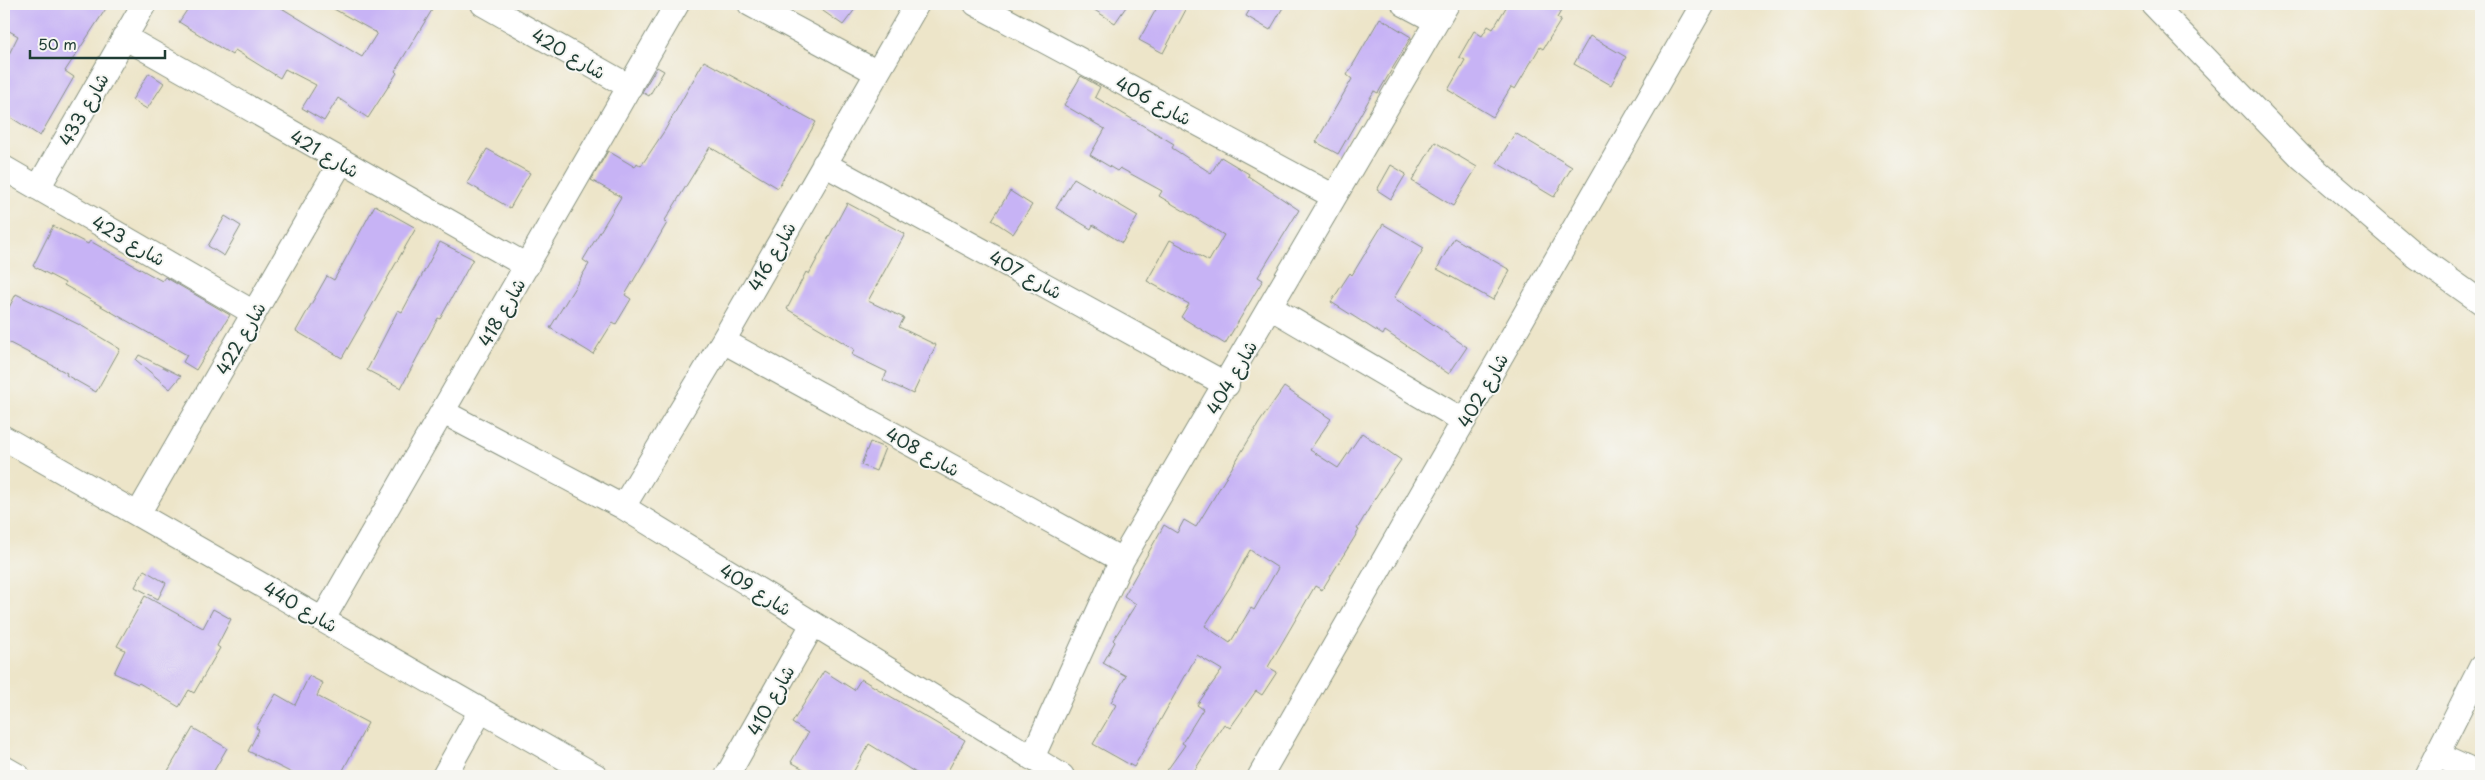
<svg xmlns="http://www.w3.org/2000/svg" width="2485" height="780" font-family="'Playpen Sans','Playpen Sans Arabic',sans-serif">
<rect width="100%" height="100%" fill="#f6f6f2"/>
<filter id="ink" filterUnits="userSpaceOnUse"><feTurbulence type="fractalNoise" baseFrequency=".02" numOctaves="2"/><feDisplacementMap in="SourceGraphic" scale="10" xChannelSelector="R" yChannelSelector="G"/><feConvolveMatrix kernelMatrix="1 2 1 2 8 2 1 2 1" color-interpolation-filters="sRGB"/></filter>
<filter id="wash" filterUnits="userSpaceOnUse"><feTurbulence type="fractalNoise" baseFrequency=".0096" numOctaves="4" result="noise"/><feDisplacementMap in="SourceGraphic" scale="20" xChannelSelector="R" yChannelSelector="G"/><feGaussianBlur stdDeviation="1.12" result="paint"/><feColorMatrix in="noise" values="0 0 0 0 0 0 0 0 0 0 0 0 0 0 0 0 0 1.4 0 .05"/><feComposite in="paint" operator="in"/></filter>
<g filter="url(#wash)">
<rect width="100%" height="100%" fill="#ede5c9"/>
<g id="blocks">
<path fill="#c7b3f5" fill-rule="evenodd" d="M 4,4 L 109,4 L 65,71 L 74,77 L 40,136 L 4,113 L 4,64 L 18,36 L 4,28 Z
M 191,4 L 275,4 L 362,57 L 377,33 L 325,4 L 422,4 L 432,10 L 395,71 L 397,73 L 368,118 L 338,98 L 324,121 L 302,108 L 316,85 L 285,69 L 280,78 L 235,50 L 232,55 L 179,22 Z
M 813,4 L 859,4 L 843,25 Z
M 1085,4 L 1128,4 L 1115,23 Z
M 1159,4 L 1189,4 L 1163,53 L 1139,40 Z
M 1253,4 L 1285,4 L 1270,30 L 1246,16 Z
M 1508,4 L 1565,4 L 1557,18 L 1561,20 L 1543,49 L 1540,47 L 1515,89 L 1511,87 L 1493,117 L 1448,90 L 1465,60 L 1459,57 L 1474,31 L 1482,36 L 1488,26 L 1493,29 Z
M 1380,18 L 1411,37 L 1378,93 L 1374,91 L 1338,154 L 1316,142 L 1352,79 L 1347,75 Z
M 1590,36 L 1626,57 L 1611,85 L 1574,64 Z
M 704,61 L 816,122 L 778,188 L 710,147 L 664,222 L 667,223 L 625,295 L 631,299 L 616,324 L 613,322 L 593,354 L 550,328 L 589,264 L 583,260 L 621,197 L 591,180 L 608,151 L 635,167 L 637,163 L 641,166 L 665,130 Z
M 657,67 L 664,71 L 649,96 L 642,92 Z
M 149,73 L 164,83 L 147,109 L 132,100 Z
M 1081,76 L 1100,87 L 1095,97 L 1174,144 L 1172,148 L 1211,173 L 1221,157 L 1249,174 L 1248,176 L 1299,210 L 1258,277 L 1263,280 L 1225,344 L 1181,317 L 1189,304 L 1147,281 L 1170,240 L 1209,261 L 1224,235 L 1159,196 L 1162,191 L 1120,168 L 1117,171 L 1090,155 L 1105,129 L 1064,105 Z
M 1515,133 L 1572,167 L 1554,197 L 1497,163 Z
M 1435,142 L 1477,167 L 1453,206 L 1412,181 Z
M 487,149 L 530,173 L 510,208 L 467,183 Z
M 1391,165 L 1406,174 L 1391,199 L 1377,190 Z
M 1074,178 L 1138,216 L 1122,243 L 1093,225 L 1091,229 L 1056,208 Z
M 1010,191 L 1032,205 L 1013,234 L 992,220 Z
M 847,203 L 905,234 L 868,301 L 904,318 L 899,327 L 936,345 L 913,394 L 883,380 L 887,372 L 852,355 L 854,349 L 787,309 L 806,272 L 809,274 Z
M 375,205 L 416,228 L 342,358 L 296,331 L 327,276 L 334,280 Z
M 225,216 L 241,226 L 224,256 L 208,246 Z
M 1383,224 L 1424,248 L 1394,298 L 1467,347 L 1449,374 L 1385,331 L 1383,335 L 1331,302 L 1350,273 L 1352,275 Z
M 53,226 L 88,244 L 90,241 L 162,281 L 165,277 L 230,315 L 196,370 L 183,362 L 187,355 L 64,285 L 65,283 L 33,266 Z
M 1454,238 L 1510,270 L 1493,300 L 1437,269 Z
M 440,242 L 473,259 L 440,319 L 438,318 L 401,388 L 367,370 L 398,310 L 402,312 Z
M 16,294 L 82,326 L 120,349 L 96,392 L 66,375 L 67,373 L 4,340 L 4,317 Z
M 139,355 L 181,376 L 170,389 L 136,360 Z
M 1284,387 L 1331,419 L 1310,450 L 1338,468 L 1362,433 L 1401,460 L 1377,495 L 1357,529 L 1359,530 L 1322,590 L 1315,586 L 1268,667 L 1277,672 L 1262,695 L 1256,691 L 1230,728 L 1224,724 L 1191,776 L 1163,776 L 1185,745 L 1182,743 L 1203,709 L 1197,705 L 1222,670 L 1197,655 L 1134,767 L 1093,744 L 1116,705 L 1111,702 L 1126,676 L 1103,663 L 1115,642 L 1113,640 L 1136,604 L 1124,596 L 1164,525 L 1177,533 L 1184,520 L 1196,527 L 1259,423 ZM 1250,550 L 1278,568 L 1254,610 L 1251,608 L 1230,643 L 1205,626 L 1230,587 Z
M 870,442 L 885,448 L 876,471 L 861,465 Z
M 144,570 L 166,583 L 158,599 L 135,587 Z
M 145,596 L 203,628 L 213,609 L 231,619 L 217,646 L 220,648 L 194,693 L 189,690 L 179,707 L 139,683 L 138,684 L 114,673 L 125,650 L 117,646 Z
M 824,671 L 854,690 L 861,679 L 965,740 L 945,776 L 921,776 L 869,744 L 851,776 L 816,776 L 791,762 L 808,733 L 792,723 Z
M 309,676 L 323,683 L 317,696 L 368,723 L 340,776 L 298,776 L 248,751 L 259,730 L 256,728 L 276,694 L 295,705 Z
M 193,728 L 227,748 L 211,776 L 165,776 Z"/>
</g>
</g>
<g filter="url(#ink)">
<use href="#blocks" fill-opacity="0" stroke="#86917e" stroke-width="1"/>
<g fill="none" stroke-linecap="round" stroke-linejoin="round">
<g stroke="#86917e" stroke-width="26">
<path id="minor" d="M 483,4 L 630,87
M 750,4 L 876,72
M 976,4 L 1333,196
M 1404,4 L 1436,21
M 2153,4 L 2302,158 L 2416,256 L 2481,302
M 124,37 L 527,266
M 824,164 L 1227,385
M 4,168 L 254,313
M 38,188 L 144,4
M 1270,307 L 1464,421
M 723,341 L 1122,560
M 443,412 L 623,507 L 1062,776
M 4,438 L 596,776
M 623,507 L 723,341 L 917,4
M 138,514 L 341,162
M 323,619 L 677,4
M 2437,755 L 2481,775
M 1032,758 L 1122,560 L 1447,4
M 4,768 L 18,776
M 444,776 L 481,710
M 727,776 L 813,624
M 1260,776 L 1703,4
M 2426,776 L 2481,667"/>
</g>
<use href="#minor" stroke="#fff" stroke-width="24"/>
</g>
</g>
<g text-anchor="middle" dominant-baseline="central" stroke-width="4" stroke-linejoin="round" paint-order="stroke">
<g font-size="18" fill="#1f3d34" stroke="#f6f6f2">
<text transform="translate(569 53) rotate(30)">شارع 420</text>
<text transform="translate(1154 100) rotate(28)">شارع 406</text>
<text transform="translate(83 109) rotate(-60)">شارع 433</text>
<text transform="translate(325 153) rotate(30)">شارع 421</text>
<text transform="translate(129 240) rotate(30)">شارع 423</text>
<text transform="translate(771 256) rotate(-60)">شارع 416</text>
<text transform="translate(1026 274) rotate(29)">شارع 407</text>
<text transform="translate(501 312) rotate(-60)">شارع 418</text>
<text transform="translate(240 338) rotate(-60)">شارع 422</text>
<text transform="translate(1231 377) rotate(-60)">شارع 404</text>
<text transform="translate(1482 390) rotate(-60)">شارع 402</text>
<text transform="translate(923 451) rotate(29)">شارع 408</text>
<text transform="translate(756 589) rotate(32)">شارع 409</text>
<text transform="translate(301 606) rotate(30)">شارع 440</text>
<text transform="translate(770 700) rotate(-61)">شارع 410</text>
</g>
</g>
<rect width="2485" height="780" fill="none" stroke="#f6f6f2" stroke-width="20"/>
<path d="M30 50v8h135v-8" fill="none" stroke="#1f3d34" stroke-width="2.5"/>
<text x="38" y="50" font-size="15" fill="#1f3d34" stroke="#f6f6f2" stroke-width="4" paint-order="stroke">50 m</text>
</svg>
